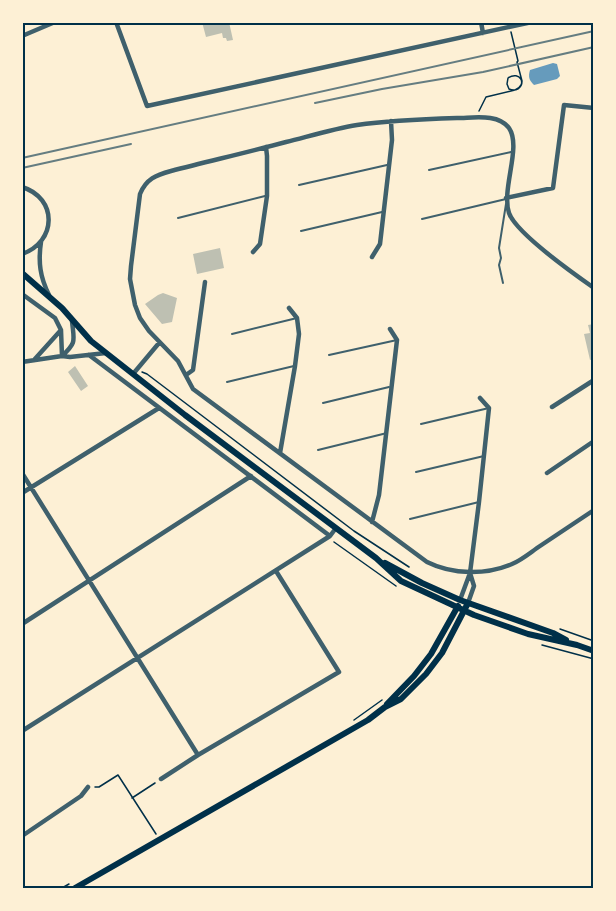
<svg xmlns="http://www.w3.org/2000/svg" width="616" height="911" font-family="'Playfair Display',serif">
<rect width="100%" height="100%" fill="#fdf0d5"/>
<path fill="#669bbc" d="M 553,63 L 557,64 L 560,76 L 557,79 L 534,85 C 529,80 528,77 530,70 Z"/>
<path fill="#bec0b2" d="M 202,22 L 229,22 L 233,40 L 227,41 L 226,38 L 223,38 L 222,33 L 206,37 Z
M 220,248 L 224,268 L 197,274 L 193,254 Z
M 163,293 L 177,298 L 172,322 L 162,324 L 145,304 L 158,295 Z
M 594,324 L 594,359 L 590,360 L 584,334 L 590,333 L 588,325 Z
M 75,366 L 88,386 L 81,391 L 68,372 Z"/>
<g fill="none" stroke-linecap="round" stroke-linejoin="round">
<path stroke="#003049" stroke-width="1.5" d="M 479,111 L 486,97 L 515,90 C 528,85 520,70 508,78 L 507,84 L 509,89 C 516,92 522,88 522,81 L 517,62 L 518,61 L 511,32
M 142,372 L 147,374 L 354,531 L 409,567
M 334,542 L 396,586
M 560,629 L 594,641
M 542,645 L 594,659
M 354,720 L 382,700
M 95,787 L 99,787 L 118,775 L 156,834
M 132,798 L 155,783
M 62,888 L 69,884"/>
<path stroke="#3f606c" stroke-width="2" d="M 429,170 L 511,152
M 299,185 L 387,165
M 178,218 L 265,196
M 422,219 L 506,199
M 301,231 L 382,212
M 503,283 L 499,265 L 501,258 L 499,248 L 506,204
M 232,334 L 297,318
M 329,355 L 397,340
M 227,382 L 294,366
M 323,403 L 389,387
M 421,424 L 489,408
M 318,450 L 387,433
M 416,472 L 484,456
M 410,519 L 479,502"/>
<path stroke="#3f606c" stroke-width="4.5" d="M 116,22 L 147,106 L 532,22
M 481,22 L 483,33
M 22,36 L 55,22
M 22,187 C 58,198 57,242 22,254
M 506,198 L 553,188 L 564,105 L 594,108
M 41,242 C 38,262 40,277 49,295
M 253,252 L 260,244 L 267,196 L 267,156 L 266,147
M 372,257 L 380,244 L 392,140 L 391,121
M 594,288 C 574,274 516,233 509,213 C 501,189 522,147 509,128 C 498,113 473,118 457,118 C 423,119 391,120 357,125 C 333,129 310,136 286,142 C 248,152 210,161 171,171 C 156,175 146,179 140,194 L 131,266 L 130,279 L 135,305 L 140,318 L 149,331 L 178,361 L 193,389 L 427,562 C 453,575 486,575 512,564 C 522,560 531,552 540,546 C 558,534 576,522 594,510
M 22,294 L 55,318 L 61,330 L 34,360
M 61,330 L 62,356
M 89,355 L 330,536
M 62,356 C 77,342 74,341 72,321
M 22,362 L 62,356 L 70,357 L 106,353
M 133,374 L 159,343
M 186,375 L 193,370 L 205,282
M 552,407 L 594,380
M 280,453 L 295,366 L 299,334 L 297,318 L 289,308
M 22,473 L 198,755
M 547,473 L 594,441
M 22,493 L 159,408
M 372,522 L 379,495 L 397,340 L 390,329
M 460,600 L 470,573 L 479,502 L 489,408 L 480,398
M 468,603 L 474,586 L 470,573
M 22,624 L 251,476
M 22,731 L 330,536 L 336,528
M 161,779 L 198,755 L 339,672 L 276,571
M 22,836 L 81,796 L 88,787"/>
<path stroke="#003049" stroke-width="6" d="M 22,273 L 62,308 L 91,341 L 185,415 L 376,558 L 401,581 L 474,615 L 528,634 L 577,645 L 594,651
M 385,563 L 422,583 L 460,600 L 553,633 L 566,640
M 387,704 L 414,676 L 431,654 L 458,606
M 75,888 L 368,720 L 385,707 L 401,699 L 426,674 L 442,653 L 468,603"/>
<path stroke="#657d81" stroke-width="2" d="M 315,103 L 382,89 L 483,72 L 594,47
M 22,158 L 594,31
M 22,168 L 131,144"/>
</g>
<rect width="616" height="911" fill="none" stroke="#fdf0d5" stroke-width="48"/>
<rect x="24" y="24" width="568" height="863" fill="none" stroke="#003049" stroke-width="2"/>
</svg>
